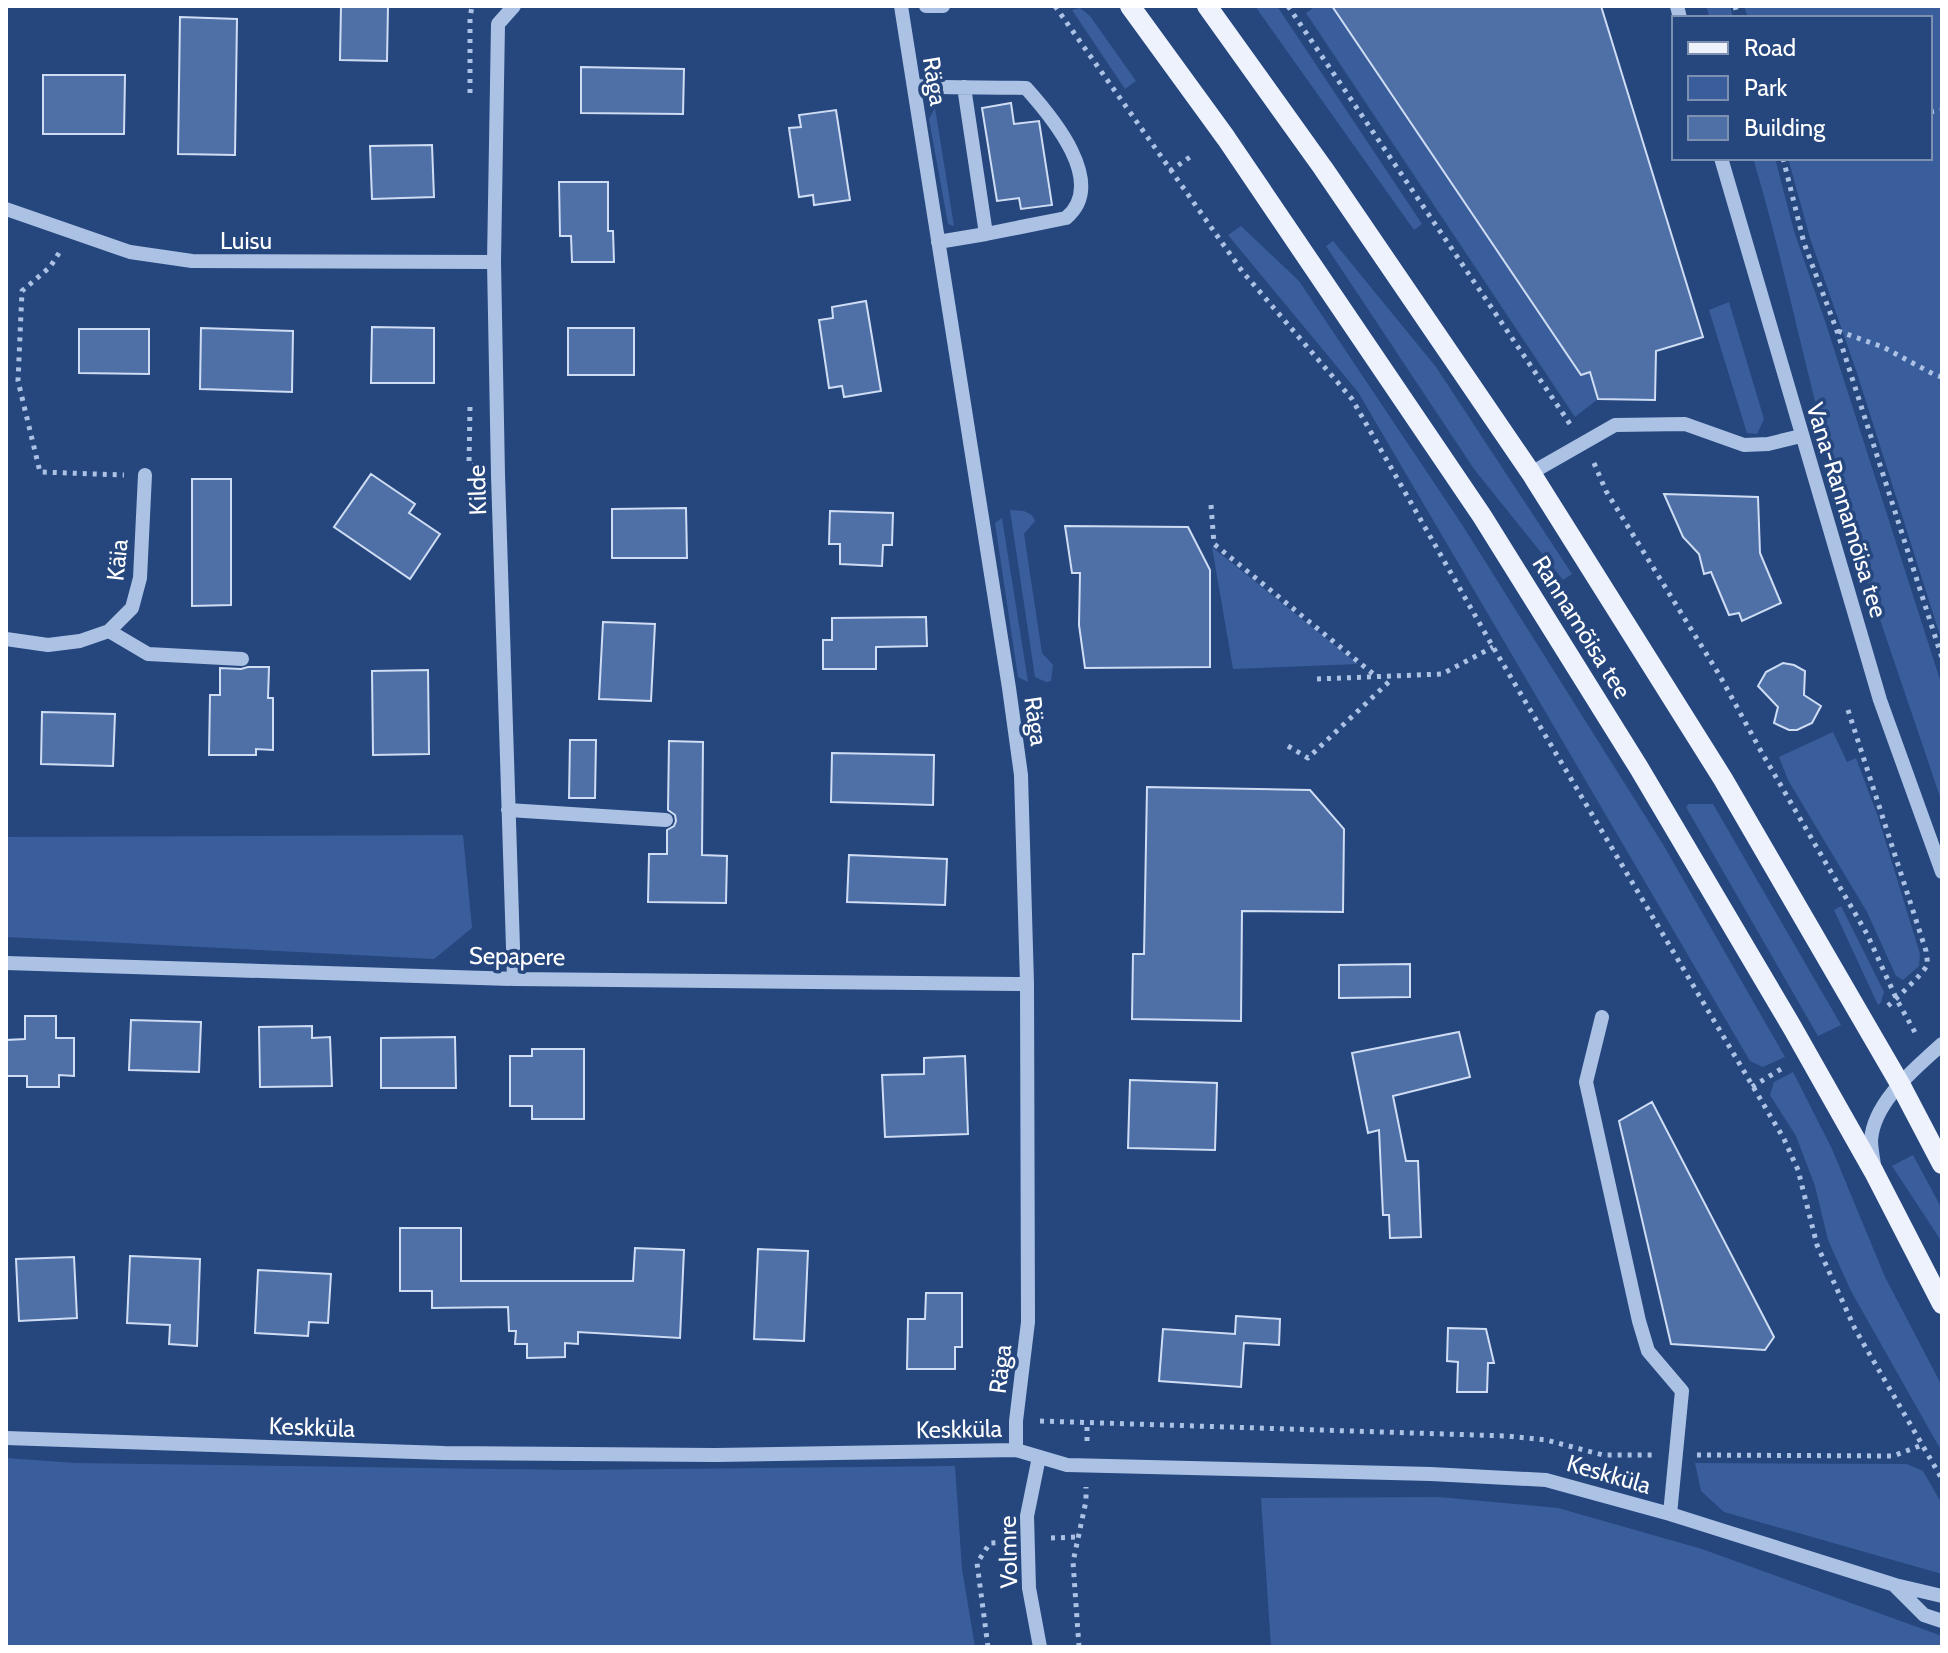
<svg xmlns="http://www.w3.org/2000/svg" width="1948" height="1653" font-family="Cabin,sans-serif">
<rect width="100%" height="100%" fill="#26467e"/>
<path fill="#3a5e9c" d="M 1255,6 L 1277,6 L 1422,224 L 1414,230 Z
M 1316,6 L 1332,6 L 1590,372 L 1598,399 L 1575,417 L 1306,13 Z
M 1706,6 L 1730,6 L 1733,18 L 1710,18 Z
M 1744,6 L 1942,6 L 1942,642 L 1857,373 L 1810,238 L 1788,158 L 1930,158 L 1930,18 L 1748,18 Z
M 1080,8 L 1090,16 L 1136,81 L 1125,89 L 1072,10 Z
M 935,108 L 954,226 L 948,224 L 929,119 Z
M 1753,158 L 1775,158 L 1794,231 L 1825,321 L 1942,686 L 1942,803 C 1902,682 1858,562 1825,440 C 1800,346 1781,251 1753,158 Z
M 1241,226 L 1299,281 L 1461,523 L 1664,846 L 1785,1057 L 1763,1067 L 1750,1061 L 1358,392 L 1228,235 Z
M 1333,241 L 1436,367 L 1572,574 L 1563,580 L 1474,469 L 1326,246 Z
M 1729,302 L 1764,419 L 1757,434 L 1747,433 L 1709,310 Z
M 1010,510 L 1024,511 L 1032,515 L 1035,521 L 1024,534 L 1042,653 L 1053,665 L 1051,681 L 1046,682 L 1035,677 Z
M 1002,518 L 1028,682 L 1018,677 L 995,523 Z
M 1212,547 L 1358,664 L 1233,669 Z
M 1833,732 L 1847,762 L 1856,758 L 1878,817 L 1920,954 L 1919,966 L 1903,980 L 1896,976 L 1867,912 L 1788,780 L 1779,757 Z
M 1689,804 L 1713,804 L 1841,1025 L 1818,1036 L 1686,807 Z
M 463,835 L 472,928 L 434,959 L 6,937 L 6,837 Z
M 1841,906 L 1884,992 L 1881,1002 L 1878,1005 L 1834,910 Z
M 1793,1072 L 1832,1149 L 1885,1277 L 1942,1386 L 1942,1452 L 1851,1291 L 1828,1240 L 1815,1186 L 1796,1136 L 1770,1095 L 1774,1082 Z
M 1913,1155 L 1942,1209 L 1942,1242 L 1892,1166 Z
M 6,1458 L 76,1463 L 571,1470 L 955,1466 L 962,1569 L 975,1647 L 6,1647 Z
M 1695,1463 L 1907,1464 L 1923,1471 L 1942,1504 L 1942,1574 L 1724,1512 L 1701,1491 Z
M 1439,1497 L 1558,1508 L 1702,1549 L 1942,1636 L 1942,1647 L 1271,1647 L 1261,1498 Z"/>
<path fill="#4e70a7" stroke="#cfddf4" stroke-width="2" d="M 341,6 L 388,6 L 387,61 L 340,60 Z
M 1332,6 L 1601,6 L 1703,337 L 1656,351 L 1655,400 L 1598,399 L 1590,372 L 1581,375 Z
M 180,17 L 237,19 L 235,155 L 178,154 Z
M 581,67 L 684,69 L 683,114 L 581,113 Z
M 43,75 L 125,75 L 124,134 L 43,134 Z
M 1011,103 L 1014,124 L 1039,121 L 1052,205 L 1021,209 L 1019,198 L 997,201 L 982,108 Z
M 836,110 L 850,200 L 814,205 L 813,195 L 799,197 L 789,128 L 801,127 L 799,115 Z
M 432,145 L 434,197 L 372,199 L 370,146 Z
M 559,182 L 608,182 L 608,231 L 613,231 L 614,262 L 572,262 L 571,236 L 560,236 Z
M 866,301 L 881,391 L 844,397 L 842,386 L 829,388 L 819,320 L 833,318 L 832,307 Z
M 372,327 L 434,328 L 434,383 L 371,383 Z
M 201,328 L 293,331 L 292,392 L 200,389 Z
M 568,328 L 634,328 L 634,375 L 568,375 Z
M 79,329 L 149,329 L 149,374 L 79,373 Z
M 371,474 L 415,504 L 409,513 L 440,534 L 410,579 L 334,527 Z
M 192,479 L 231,479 L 231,605 L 192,606 Z
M 1664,494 L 1758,497 L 1760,553 L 1781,603 L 1742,621 L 1739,613 L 1729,615 L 1711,572 L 1704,574 L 1699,554 L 1683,537 Z
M 686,508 L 687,558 L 612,558 L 612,509 Z
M 830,511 L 893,513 L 892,545 L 883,545 L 882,566 L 840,564 L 840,544 L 829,544 Z
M 1065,526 L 1188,527 L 1210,570 L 1210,667 L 1085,668 L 1079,625 L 1080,573 L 1072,573 Z
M 926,617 L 927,646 L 876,647 L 876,669 L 823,669 L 823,640 L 832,640 L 832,618 Z
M 603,622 L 655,624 L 651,701 L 599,699 Z
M 1783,663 L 1794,665 L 1805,671 L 1804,695 L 1821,706 L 1812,723 L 1797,730 L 1789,730 L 1774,723 L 1778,707 L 1758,686 L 1766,672 Z
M 248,667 L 269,667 L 268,698 L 273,698 L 273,750 L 256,749 L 256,755 L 209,755 L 210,695 L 220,695 L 220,668 L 241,669 Z
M 428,670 L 429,754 L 373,755 L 372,671 Z
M 42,712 L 115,714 L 113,766 L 41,764 Z
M 570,740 L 596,740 L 595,798 L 569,798 Z
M 669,741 L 703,742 L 702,855 L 727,856 L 726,903 L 648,902 L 649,854 L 667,854 L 667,830 L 674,826 L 676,821 L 675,815 L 668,810 Z
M 832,753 L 934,755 L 933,805 L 831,802 Z
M 1147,787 L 1310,790 L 1344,829 L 1343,912 L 1242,911 L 1241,1021 L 1132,1019 L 1133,954 L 1144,954 Z
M 849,855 L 947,859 L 945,905 L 847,902 Z
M 1410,964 L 1410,997 L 1339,998 L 1339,965 Z
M 25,1016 L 56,1016 L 56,1038 L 74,1038 L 74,1076 L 59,1075 L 59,1087 L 27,1087 L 27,1076 L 6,1076 L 6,1040 L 25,1039 Z
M 131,1020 L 201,1022 L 199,1072 L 129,1070 Z
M 312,1026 L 312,1038 L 330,1037 L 332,1086 L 260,1087 L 259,1027 Z
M 1459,1032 L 1470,1077 L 1393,1096 L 1406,1161 L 1418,1161 L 1421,1237 L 1390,1238 L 1389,1215 L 1383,1215 L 1379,1130 L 1368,1133 L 1352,1053 Z
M 455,1037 L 456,1088 L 381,1088 L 381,1038 Z
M 532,1049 L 584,1049 L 584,1119 L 532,1119 L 532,1106 L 510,1106 L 510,1056 L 532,1056 Z
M 965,1056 L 968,1134 L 885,1137 L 882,1075 L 924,1074 L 924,1058 Z
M 1130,1080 L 1217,1083 L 1215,1150 L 1128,1148 Z
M 1652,1102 L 1774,1337 L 1765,1350 L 1671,1344 L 1619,1121 Z
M 400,1228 L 461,1228 L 461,1281 L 633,1281 L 635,1248 L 684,1250 L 680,1338 L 578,1332 L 578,1344 L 565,1343 L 565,1357 L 527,1358 L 527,1344 L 515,1344 L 516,1331 L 509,1331 L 508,1307 L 432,1308 L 432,1291 L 400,1291 Z
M 758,1249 L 808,1251 L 804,1341 L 754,1339 Z
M 130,1256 L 200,1259 L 197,1346 L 169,1344 L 170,1325 L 127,1323 Z
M 74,1257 L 77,1318 L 19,1321 L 16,1259 Z
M 258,1270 L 331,1274 L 328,1323 L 309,1322 L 308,1336 L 255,1333 Z
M 926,1293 L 962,1293 L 962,1347 L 955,1347 L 955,1369 L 907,1369 L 908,1319 L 925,1319 Z
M 1236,1316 L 1280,1319 L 1279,1345 L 1244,1343 L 1241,1387 L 1159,1381 L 1163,1329 L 1235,1334 Z
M 1448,1328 L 1486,1329 L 1494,1363 L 1488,1363 L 1487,1392 L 1457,1392 L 1458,1362 L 1447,1361 Z"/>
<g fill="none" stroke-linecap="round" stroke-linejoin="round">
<path stroke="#acc2e5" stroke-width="5" stroke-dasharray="4 6" stroke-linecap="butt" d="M 1055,6 L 1242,271 L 1352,399 L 1493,647 L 1784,1139 L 1798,1170 L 1817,1245 L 1855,1329 L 1942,1479
M 1288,6 L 1570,424
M 1735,6 L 1738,18
M 470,93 L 470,18 L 472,6
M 1930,112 L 1942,110
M 1783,158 L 1804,243 L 1837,331 L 1942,658
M 1170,171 L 1190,157
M 59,253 L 50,267 L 22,291 L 18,381 L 40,472 L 124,475
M 1838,331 L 1883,347 L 1935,375 L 1942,377
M 470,407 L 469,464 L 474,466
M 1594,463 L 1606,491 L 1720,676 L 1762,753 L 1867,934 L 1897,1000 L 1917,1036
M 1211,505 L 1214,544 L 1377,677
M 1317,679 L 1442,674 L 1493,647
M 1848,710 L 1926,951 C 1926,955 1928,960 1927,965 C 1924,973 1892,1003 1884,1009
M 1288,746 L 1308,758 L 1393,678
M 1752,1087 L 1786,1066
M 1040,1421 L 1507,1436 L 1546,1440 L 1603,1455 L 1655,1455
M 1087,1441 L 1087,1422
M 1697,1455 L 1893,1456 L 1922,1445
M 1051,1538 L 1078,1537
M 988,1647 L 977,1563 L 990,1543 L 1005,1542
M 1079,1647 L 1073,1562 L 1086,1501 L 1086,1487"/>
<path stroke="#acc2e5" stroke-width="14" d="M 901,6 L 1009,688 L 1021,775 L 1027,984 L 1028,1322 L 1016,1421 L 1016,1450
M 926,6 L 943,6
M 1677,6 L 1680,18
M 914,86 C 951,88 989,87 1026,88 C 1052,117 1108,183 1066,218 L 986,234 L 964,87
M 1721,158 L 1880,700 L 1942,872
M 6,209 L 130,252 L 192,261 L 494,262
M 938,242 L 986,234
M 1531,473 L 1615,425 L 1685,424 L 1744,445 L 1768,444 L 1801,436
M 109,631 L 148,654 L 242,659
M 6,639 L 48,645 L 80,641 L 109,631 L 132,608 L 140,578 L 145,475
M 508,810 L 666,820
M 6,963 L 514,979 L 1027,984
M 514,979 L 498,475 L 494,262 L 498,24 L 514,6
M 1602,1017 L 1586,1082 L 1639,1321 L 1648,1351 L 1682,1391 L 1670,1514
M 1874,1165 C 1873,1157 1871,1148 1871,1140 C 1874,1101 1915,1069 1942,1044
M 6,1438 L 444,1453 L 715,1455 L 1016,1450 L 1067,1465 L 1431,1474 L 1546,1480 L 1670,1514 L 1895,1585 L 1942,1596
M 1039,1457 L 1027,1516 L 1029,1588 L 1040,1647
M 1895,1586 L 1924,1615 L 1942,1621"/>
<path stroke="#edf2fd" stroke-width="20" d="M 1130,6 L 1226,138 L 1482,516 L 1639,768 L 1792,1027 L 1874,1172 L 1942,1304
M 1207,6 L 1323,168 L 1531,473 L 1723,779 L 1900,1084 L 1942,1164"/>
</g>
<g text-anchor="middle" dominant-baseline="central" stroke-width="7" stroke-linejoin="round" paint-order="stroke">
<g font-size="24" fill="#fff" stroke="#26467e">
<text transform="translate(935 81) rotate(81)">Räga</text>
<text x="246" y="240">Luisu</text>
<text transform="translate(477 490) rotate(-92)">Kilde</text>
<text transform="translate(1847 510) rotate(73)">Vana-Rannamõisa tee</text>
<text transform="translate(117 560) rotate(-84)">Käia</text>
<text transform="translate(1582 627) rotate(58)">Rannamõisa tee</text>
<text transform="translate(1036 721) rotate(82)">Räga</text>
<text transform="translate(517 956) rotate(1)">Sepapere</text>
<text transform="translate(1000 1369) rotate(-83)">Räga</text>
<text transform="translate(312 1427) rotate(2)">Keskküla</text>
<text transform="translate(959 1429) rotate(-1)">Keskküla</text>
<text transform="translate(1609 1474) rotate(16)">Keskküla</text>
<text transform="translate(1008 1552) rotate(-91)">Volmre</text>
</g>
</g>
<rect width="1948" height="1653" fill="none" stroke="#ffffff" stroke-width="16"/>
<rect x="1672" y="16" width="260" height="144" fill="#26467e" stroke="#7d90b2" stroke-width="2"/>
<rect x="1688" y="42" width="40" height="12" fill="#edf2fd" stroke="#7d90b2" stroke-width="2"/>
<text x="1744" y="56" font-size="24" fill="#ffffff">Road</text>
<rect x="1688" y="76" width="40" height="24" fill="#3a5e9c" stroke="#7d90b2" stroke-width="2"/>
<text x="1744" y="96" font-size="24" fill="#ffffff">Park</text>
<rect x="1688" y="116" width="40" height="24" fill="#4e70a7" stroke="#7d90b2" stroke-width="2"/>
<text x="1744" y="136" font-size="24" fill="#ffffff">Building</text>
</svg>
